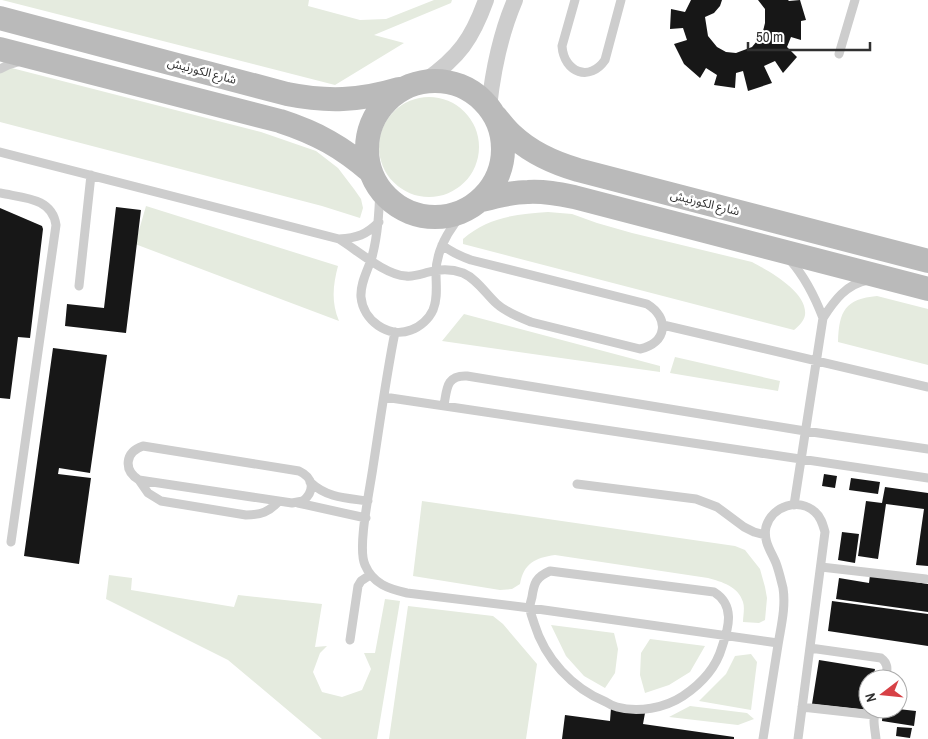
<svg xmlns="http://www.w3.org/2000/svg" width="928" height="739" font-family="'Archivo Narrow','Noto Sans Arabic',sans-serif">
<rect width="100%" height="100%" fill="#fff"/>
<path fill="#e5ebdf" d="M 2,0 L 309,0 L 308,6 L 360,20 L 386,19 L 434,0 L 452,0 L 451,3 L 374,35 L 404,43 L 335,85 Z
M 0,65 L 261,132 L 316,151 L 338,168 L 354,189 L 361,199 L 363,208 L 360,218 L 322,206 L 0,122 Z
M379 147a50 50 0 1 1 100 0a50 50 0 1 1-100 0Z
M 146,206 L 338,266 C 333,285 331,302 339,321 L 135,244 Z
M 548,212 L 572,214 L 597,223 L 632,233 L 752,262 C 769,271 808,292 805,315 C 804,321 799,326 794,330 L 463,244 L 463,239 C 488,217 517,214 548,212 Z
M 877,296 L 928,309 L 928,365 L 838,342 C 839,311 845,299 877,296 Z
M 464,314 L 660,366 L 660,372 L 442,341 Z
M 675,357 L 780,381 L 778,391 L 670,373 Z
M 422,501 L 735,546 L 745,550 L 760,569 L 765,587 L 767,598 L 765,620 L 759,623 L 743,622 C 743,616 745,608 743,602 C 738,586 722,582 708,578 L 555,555 C 535,558 524,563 520,584 L 512,589 L 500,590 L 413,576 Z
M 109,575 L 132,578 L 131,590 L 234,607 L 238,595 L 322,604 L 315,647 L 327,646 L 320,653 L 313,672 L 322,692 L 342,697 L 362,690 L 371,669 L 364,653 L 375,653 L 385,599 L 400,601 L 377,739 L 322,739 L 228,660 L 106,599 Z
M 408,606 L 493,616 L 503,624 L 537,664 L 526,739 L 389,739 Z
M 551,625 L 614,633 L 618,649 L 615,673 L 605,688 L 584,676 L 566,656 Z
M 650,639 L 705,646 L 690,672 L 669,685 L 645,693 L 640,675 L 641,653 Z
M 751,654 L 757,662 L 751,710 L 699,701 L 726,674 L 735,656 Z
M 690,706 L 747,713 L 754,719 L 738,725 L 669,717 Z"/>
<path fill="#171717" d="M 691,0 L 722,0 L 720,6 L 714,13 L 705,17 L 708,36 L 717,47 L 726,52 L 736,53 L 752,47 L 762,35 L 765,23 L 765,9 L 758,0 L 788,0 L 789,1 L 800,0 L 806,20 L 801,21 L 801,40 L 791,37 L 787,47 L 797,57 L 783,73 L 775,61 L 764,66 L 772,83 L 748,91 L 743,71 L 736,73 L 735,88 L 714,85 L 717,75 L 706,68 L 700,78 L 684,64 L 674,44 L 687,40 L 683,28 L 670,29 L 671,9 L 685,12 Z
M 116,207 L 141,210 L 126,333 L 65,326 L 67,304 L 104,308 Z
M 0,208 L 42,226 L 43,229 L 30,338 L 18,337 L 10,399 L 0,398 Z
M 53,348 L 107,355 L 90,473 L 59,468 L 58,474 L 91,478 L 79,564 L 24,556 Z
M 824,474 L 837,476 L 835,488 L 822,486 Z
M 851,478 L 880,482 L 878,494 L 849,490 Z
M 885,487 L 928,493 L 928,566 L 916,565 L 924,509 L 886,504 L 878,559 L 858,556 L 866,501 L 882,503 Z
M 842,532 L 859,534 L 855,563 L 838,560 Z
M 870,575 L 928,584 L 928,612 L 836,599 L 839,578 L 869,583 Z
M 832,601 L 928,614 L 928,646 L 828,631 Z
M 819,660 L 875,669 L 873,679 L 868,679 L 868,710 L 812,704 Z
M 611,708 L 645,713 L 643,724 L 734,737 L 734,739 L 562,739 L 565,715 L 610,721 Z
M 883,709 L 898,709 L 916,711 L 914,726 L 882,721 Z
M 897,727 L 912,728 L 910,738 L 896,736 Z"/>
<g fill="none" stroke-linecap="round" stroke-linejoin="round">
<path stroke="#cdcdcd" stroke-width="9" d="M 575,0 L 562,46 C 564,73 590,82 605,60 L 621,0
M 839,54 L 855,0
M 0,69 L 8,65 L 21,61
M 0,152 L 339,239 C 357,238 366,235 379,222
M 380,189 C 379,212 378,234 372,257 C 368,270 360,283 361,297 C 363,320 388,339 411,330 C 420,327 429,319 433,310 C 438,298 436,286 436,273 C 436,249 449,229 464,212
M 0,193 C 22,198 52,197 56,225 L 11,542
M 339,239 C 357,250 385,275 406,276 C 414,277 421,274 429,272 C 440,269 452,269 463,273 C 477,279 486,294 497,304 C 507,313 519,317 531,322 L 640,349 C 667,343 670,318 647,304 L 471,260 C 460,256 451,252 442,245
M 790,260 C 805,277 815,297 823,318
M 79,286 L 91,175
M 663,325 L 928,387
M 395,332 C 386,377 380,422 373,467 C 370,489 357,548 365,565 C 373,584 389,589 407,593 L 530,608 L 778,643
M 384,397 L 928,478
M 444,405 C 447,389 446,375 467,376 L 805,431 L 928,449
M 143,446 L 299,471 C 314,478 315,491 303,501 L 292,503 L 139,480 C 123,470 125,452 143,446 Z
M 139,480 L 148,493 L 161,501 L 246,515 C 261,515 269,512 279,501
M 310,482 C 327,498 346,498 368,501
M 577,484 L 696,499 L 717,507 L 744,527 L 754,532 L 765,535
M 298,503 L 366,518
M 794,505 L 823,318 C 834,301 846,284 868,280
M 821,567 L 926,579
M 550,571 L 714,592 C 735,605 729,627 722,647 C 716,668 701,684 683,696 C 665,708 638,713 617,707 C 613,706 609,704 606,702 C 572,688 545,659 534,623 C 533,619 530,613 530,608 C 530,605 531,600 532,597 C 534,583 536,577 550,571 Z
M 350,640 L 358,586 L 361,581 L 370,575
M 810,648 L 881,658 C 889,664 887,670 886,679
M 802,707 L 874,715
M 763,739 C 768,708 773,676 778,645 C 781,626 786,607 783,588 C 781,580 779,571 776,563 C 771,551 763,541 766,527 C 772,506 799,497 815,512 C 821,517 823,525 825,532 L 798,739
M 876,739 C 875,728 872,720 876,709"/>
<path stroke="#cdcdcd" stroke-width="16" d="M 425,81 C 459,57 472,39 486,0
M 489,107 C 493,70 500,35 515,0"/>
<path stroke="#bababa" stroke-width="24" d="M 0,18 L 287,94 C 327,102 359,101 399,89
M 0,49 L 280,121 C 317,133 342,147 371,172
M367 149a68 68 0 1 1 136 0a68 68 0 1 1-136 0Z
M 496,117 C 501,123 506,130 512,135 C 531,153 554,163 578,170 L 928,261
M 482,200 C 497,196 512,192 528,192 C 544,191 559,194 574,197 L 928,289"/>
</g>
<g text-anchor="middle" dominant-baseline="central" stroke-width="5" stroke-linejoin="round" paint-order="stroke">
<g font-size="12" fill="#303030" stroke="#fff">
<text transform="translate(202 71) rotate(15)">شارع الكورنيش</text>
<text transform="translate(705 203) rotate(14)">شارع الكورنيش</text>
</g>
</g>
<g transform="translate(883 694) rotate(254)"><circle r="24" fill="#ffffff" stroke="#acacac"/>
<path d="M0-4L9 19L0 12L-9 19Z" fill="#d74146"/>
<text y="-8" font-size="14" font-weight="bold" text-anchor="middle" fill="#303030">N</text>
</g>
<path d="M748 42v8h122v-8" fill="none" stroke="#303030" stroke-width="2.5"/>
<text x="756" y="42" font-size="15" fill="#303030" stroke="#ffffff" stroke-width="4" paint-order="stroke">50 m</text>
</svg>
